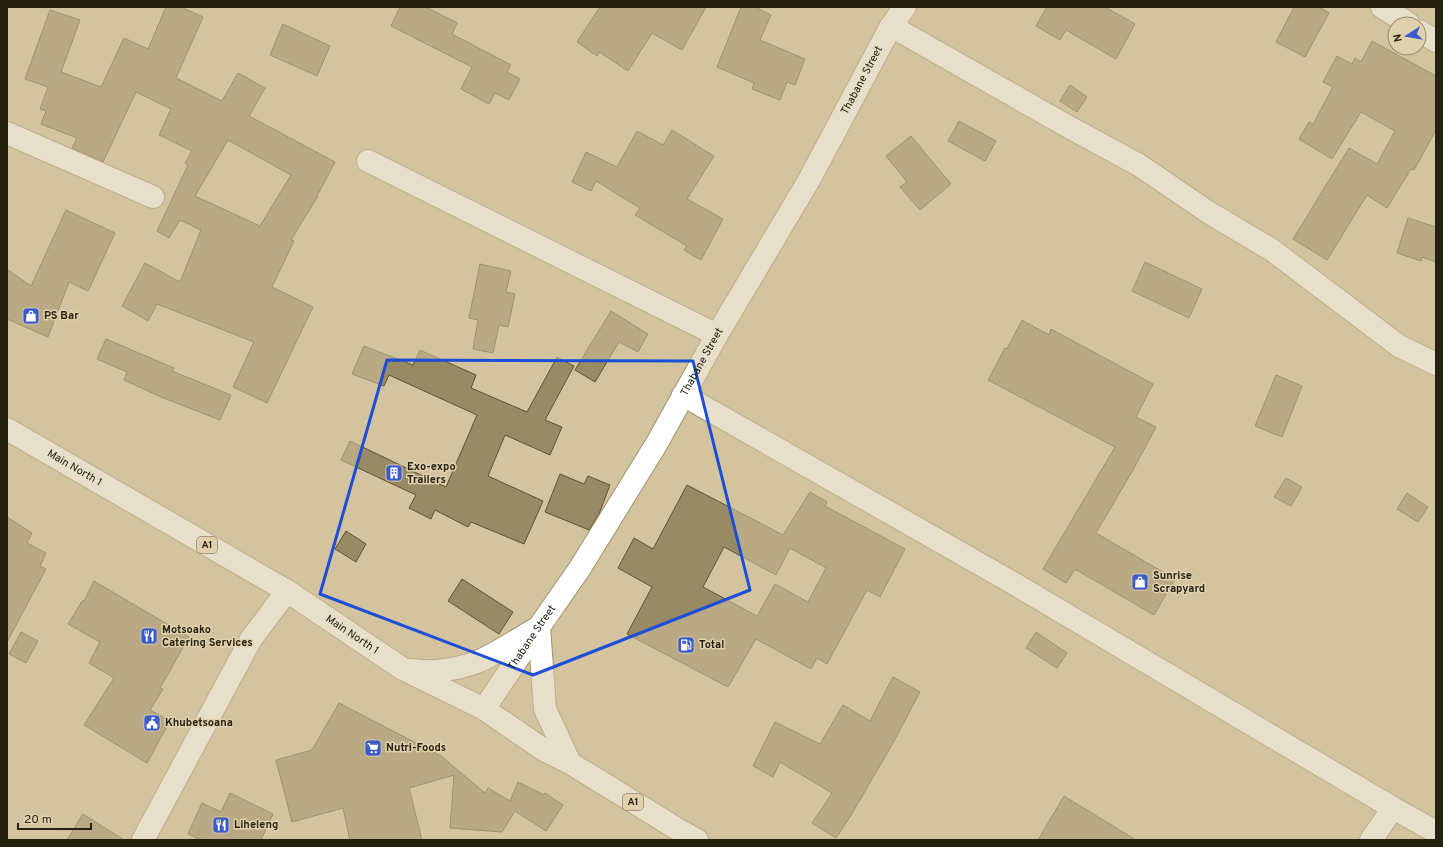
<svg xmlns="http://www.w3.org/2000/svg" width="1443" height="847" font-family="Overpass,sans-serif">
<rect width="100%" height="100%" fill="#d3c49f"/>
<path fill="#998a66" stroke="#605230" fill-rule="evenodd" d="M 166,7 L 181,7 L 203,17 L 176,78 L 222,101 L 238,73 L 265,88 L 249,116 L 335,162 L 317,196 L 318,196 L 291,240 L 294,241 L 272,287 L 313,307 L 267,403 L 233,387 L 254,342 L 157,304 L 148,321 L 122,306 L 145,263 L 180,282 L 201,230 L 180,220 L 169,238 L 157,231 L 188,165 L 185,163 L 192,151 L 159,135 L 171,109 L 136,92 L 103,162 L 72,148 L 77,138 L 41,124 L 46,111 L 40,109 L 48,87 L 25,79 L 50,10 L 80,20 L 61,72 L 101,87 L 124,38 L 148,49 ZM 228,140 L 291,175 L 260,226 L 195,196 Z
M 400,7 L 426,7 L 457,23 L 452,34 L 511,65 L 507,72 L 520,79 L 509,100 L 495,93 L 489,104 L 461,89 L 472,67 L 391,26 Z
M 600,7 L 706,7 L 682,50 L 652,33 L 628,71 L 599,52 L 597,56 L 577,42 Z
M 741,7 L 755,7 L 771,15 L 760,40 L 805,59 L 795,85 L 787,82 L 780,100 L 752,89 L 754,83 L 717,67 Z
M 1047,7 L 1105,7 L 1135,24 L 1116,59 L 1066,30 L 1060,40 L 1036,26 Z
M 1294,7 L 1319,7 L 1329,13 L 1305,57 L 1276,42 Z
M 283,24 L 330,46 L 317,76 L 270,55 Z
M 1372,41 L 1436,76 L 1436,130 L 1414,170 L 1411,169 L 1387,208 L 1367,195 L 1327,260 L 1293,239 L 1349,148 L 1377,164 L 1395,131 L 1361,112 L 1332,159 L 1299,139 L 1309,122 L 1313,124 L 1333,87 L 1323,82 L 1337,56 L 1352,64 L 1355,58 L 1361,62 Z
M 1070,85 L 1087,97 L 1077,112 L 1060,101 Z
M 959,121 L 996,141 L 985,161 L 948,141 Z
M 672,130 L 714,156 L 687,199 L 723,219 L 701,260 L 684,250 L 687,246 L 635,215 L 640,208 L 596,181 L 591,191 L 572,182 L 586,152 L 617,167 L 637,131 L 663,145 Z
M 911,136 L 951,184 L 920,210 L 900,187 L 907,182 L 886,156 Z
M 66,210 L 115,233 L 88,291 L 69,282 L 48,337 L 7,319 L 7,269 L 31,286 Z
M 1408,218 L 1436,227 L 1436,262 L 1422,257 L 1421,261 L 1397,253 Z
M 1145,262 L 1202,289 L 1189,318 L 1132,291 Z
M 480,264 L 511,271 L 506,292 L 515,294 L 508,327 L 499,325 L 493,353 L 473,349 L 478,320 L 469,318 Z
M 611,311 L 648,334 L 638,352 L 619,342 L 595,382 L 575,370 Z
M 1022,320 L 1049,335 L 1051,329 L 1153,384 L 1136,417 L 1156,427 L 1133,470 L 1096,533 L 1175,579 L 1154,615 L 1075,569 L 1066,583 L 1043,569 L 1115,447 L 988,380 L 1005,348 L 1007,349 Z
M 106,339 L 174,368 L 172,371 L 231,395 L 220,420 L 161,397 L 124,380 L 127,372 L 97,359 Z
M 364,346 L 413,365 L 420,350 L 476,375 L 471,388 L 527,412 L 557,357 L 574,366 L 545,420 L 562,427 L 550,455 L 505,435 L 488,476 L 543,501 L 524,544 L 471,522 L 468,527 L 435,510 L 431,519 L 409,508 L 416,495 L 341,460 L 350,441 L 446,487 L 477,415 L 389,375 L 384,386 L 352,374 Z
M 1276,375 L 1302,386 L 1282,437 L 1255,426 Z
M 560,474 L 584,484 L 588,476 L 610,485 L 599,514 L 589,530 L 545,512 Z
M 1286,478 L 1302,487 L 1291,506 L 1274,497 Z
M 687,485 L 783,535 L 810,492 L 827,502 L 825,506 L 905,549 L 880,597 L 867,590 L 827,664 L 817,658 L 811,669 L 756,639 L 728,687 L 627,634 L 652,587 L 618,568 L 634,538 L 653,549 ZM 724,547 L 776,575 L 790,548 L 826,568 L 808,602 L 775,584 L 757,616 L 703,587 Z
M 1407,493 L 1428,507 L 1418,522 L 1397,509 Z
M 7,517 L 32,533 L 27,543 L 46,553 L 40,566 L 46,569 L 7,642 Z
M 346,531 L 366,544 L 356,562 L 335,549 Z
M 462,579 L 513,612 L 499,634 L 448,601 Z
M 94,581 L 189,637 L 160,688 L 163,689 L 150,710 L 170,721 L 147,763 L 84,725 L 114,678 L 89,663 L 100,642 L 68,624 L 82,601 L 84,601 Z
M 21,632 L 38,641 L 26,663 L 9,654 Z
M 1036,632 L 1067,653 L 1057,668 L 1026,648 Z
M 893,677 L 920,692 L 893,743 L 850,817 L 836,838 L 812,823 L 832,793 L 780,762 L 773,777 L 753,766 L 775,722 L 820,744 L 843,705 L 870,721 Z
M 339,703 L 441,756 L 485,793 L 488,788 L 510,801 L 518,782 L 544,795 L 545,793 L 563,805 L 546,831 L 515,811 L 502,832 L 450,828 L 454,775 L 409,788 L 422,840 L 350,840 L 343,808 L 292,822 L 276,760 L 312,750 Z
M 230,793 L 273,814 L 261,840 L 201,840 L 188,834 L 202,803 L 221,812 Z
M 1064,796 L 1136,840 L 1038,840 Z
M 83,814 L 124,840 L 67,840 Z"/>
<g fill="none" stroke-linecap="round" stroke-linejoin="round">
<g stroke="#a1926f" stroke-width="24">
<path id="minor" d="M 1382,7 L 1409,24
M 891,26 L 1067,126 L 1139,165 L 1208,212 L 1272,250 L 1399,346 L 1436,364
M 1419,31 L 1436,41
M 7,133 L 153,197
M 368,161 L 717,335
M 683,395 L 1013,583 L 1393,808 L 1436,832
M 143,840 L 251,639 L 287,591
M 1371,840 L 1393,808"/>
</g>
<g stroke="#a1926f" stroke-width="24">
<g id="tertiary">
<path id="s1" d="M 484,709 L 539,627 L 580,568 L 657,443 L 717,335 L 809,180 L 891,26 L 905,7"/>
</g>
</g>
<g stroke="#a1926f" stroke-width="24">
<g id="primary">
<path id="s2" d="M 7,429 L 287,591 L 403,669 L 484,709 L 544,750 L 570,763 L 679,830 L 697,840"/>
<path d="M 410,670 C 431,673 456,670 477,662 C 498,653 518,639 539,627 L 545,709 L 570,763"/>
</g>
</g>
<use href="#minor" stroke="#fff" stroke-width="22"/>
<use href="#tertiary" stroke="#fff" stroke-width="22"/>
<use href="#primary" stroke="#fff" stroke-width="22"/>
</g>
<path d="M0 0H1443V847H0ZM 387,360 L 693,361 L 750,590 L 533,675 L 320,594 Z" fill="#d3c49f" fill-opacity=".55" fill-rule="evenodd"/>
<path fill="none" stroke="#1d4ed8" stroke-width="3" stroke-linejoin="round" d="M 387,360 L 693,361 L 750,590 L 533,675 L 320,594 Z"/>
<defs>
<g id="shop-square" transform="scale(0.9)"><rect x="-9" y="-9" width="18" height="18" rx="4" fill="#3b5bcd" stroke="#e0d0ab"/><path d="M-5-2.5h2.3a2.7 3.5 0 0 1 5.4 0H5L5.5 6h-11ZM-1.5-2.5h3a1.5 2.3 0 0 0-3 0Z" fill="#fff"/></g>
<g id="building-square" transform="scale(0.9)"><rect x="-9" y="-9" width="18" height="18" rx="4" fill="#3b5bcd" stroke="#e0d0ab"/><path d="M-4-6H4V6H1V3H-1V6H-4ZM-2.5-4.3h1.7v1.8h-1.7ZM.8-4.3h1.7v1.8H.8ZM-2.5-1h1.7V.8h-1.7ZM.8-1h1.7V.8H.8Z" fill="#fff"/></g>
<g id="restaurant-square" transform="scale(0.9)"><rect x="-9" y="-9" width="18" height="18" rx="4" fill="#3b5bcd" stroke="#e0d0ab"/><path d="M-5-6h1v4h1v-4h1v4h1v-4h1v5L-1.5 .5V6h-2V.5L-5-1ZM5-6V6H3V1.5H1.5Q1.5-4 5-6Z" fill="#fff"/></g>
<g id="fuel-square" transform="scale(0.9)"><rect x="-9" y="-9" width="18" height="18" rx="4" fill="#3b5bcd" stroke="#e0d0ab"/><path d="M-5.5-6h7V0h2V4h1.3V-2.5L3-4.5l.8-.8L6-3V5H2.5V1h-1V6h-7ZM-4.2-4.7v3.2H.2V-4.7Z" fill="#fff"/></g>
<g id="civic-square" transform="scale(0.9)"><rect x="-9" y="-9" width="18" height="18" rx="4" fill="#3b5bcd" stroke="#e0d0ab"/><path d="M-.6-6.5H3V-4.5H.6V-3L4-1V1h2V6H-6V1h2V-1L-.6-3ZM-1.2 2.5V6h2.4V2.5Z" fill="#fff"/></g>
<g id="supermarket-square" transform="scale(0.9)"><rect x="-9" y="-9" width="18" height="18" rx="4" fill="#3b5bcd" stroke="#e0d0ab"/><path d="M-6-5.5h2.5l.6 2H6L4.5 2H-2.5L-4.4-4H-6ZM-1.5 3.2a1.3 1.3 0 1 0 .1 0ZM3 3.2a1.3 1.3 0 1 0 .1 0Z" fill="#fff"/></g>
</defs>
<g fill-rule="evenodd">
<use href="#shop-square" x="31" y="316"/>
<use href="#building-square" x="394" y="473"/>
<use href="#shop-square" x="1140" y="582"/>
<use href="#restaurant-square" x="149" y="636"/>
<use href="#fuel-square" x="686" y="645"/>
<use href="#civic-square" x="152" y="723"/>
<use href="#supermarket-square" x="373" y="748"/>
<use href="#restaurant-square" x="221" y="825"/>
</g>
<g text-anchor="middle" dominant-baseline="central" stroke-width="3" stroke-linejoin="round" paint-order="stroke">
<g fill="#e0d0ab" stroke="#5e553f" stroke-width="1">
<rect x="197" y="537" width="20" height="16" rx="3"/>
<rect x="623" y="794" width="20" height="16" rx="3"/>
</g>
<g font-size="10" font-weight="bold" fill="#262011">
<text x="207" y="545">A1</text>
<text x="633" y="802">A1</text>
</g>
<g font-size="11" fill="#262011" stroke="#e0d0ab">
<text stroke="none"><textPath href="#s1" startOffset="734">Thabane Street</textPath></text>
<text stroke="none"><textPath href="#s1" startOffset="410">Thabane Street</textPath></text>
<text stroke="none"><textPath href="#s2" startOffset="78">Main North 1</textPath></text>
<text stroke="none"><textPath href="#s2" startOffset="402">Main North 1</textPath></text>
<text stroke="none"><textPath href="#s1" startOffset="86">Thabane Street</textPath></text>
</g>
<g font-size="11" font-weight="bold" fill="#262011" stroke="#e0d0ab" text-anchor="start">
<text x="44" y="316">PS Bar</text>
<text x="407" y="467">Exo-expo<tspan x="407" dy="13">Trailers</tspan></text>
<text x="1153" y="576">Sunrise<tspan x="1153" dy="13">Scrapyard</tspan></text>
<text x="162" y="630">Motsoako<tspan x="162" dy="13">Catering Services</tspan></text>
<text x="699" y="645">Total</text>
<text x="165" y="723">Khubetsoana</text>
<text x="386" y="748">Nutri-Foods</text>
<text x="234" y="825">Liheleng</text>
</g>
</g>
<rect width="1443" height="847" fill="none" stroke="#262011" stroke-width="16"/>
<g transform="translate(1407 36) rotate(258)"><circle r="19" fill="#e0d0ab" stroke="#968a6d"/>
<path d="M0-3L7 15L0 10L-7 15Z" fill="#3b5bcd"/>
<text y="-6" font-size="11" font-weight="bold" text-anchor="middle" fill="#262011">N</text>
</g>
<path d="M18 823v6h73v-6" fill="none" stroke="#262011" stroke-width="2"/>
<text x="24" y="823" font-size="12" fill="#262011" stroke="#e0d0ab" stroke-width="3" paint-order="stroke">20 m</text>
</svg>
